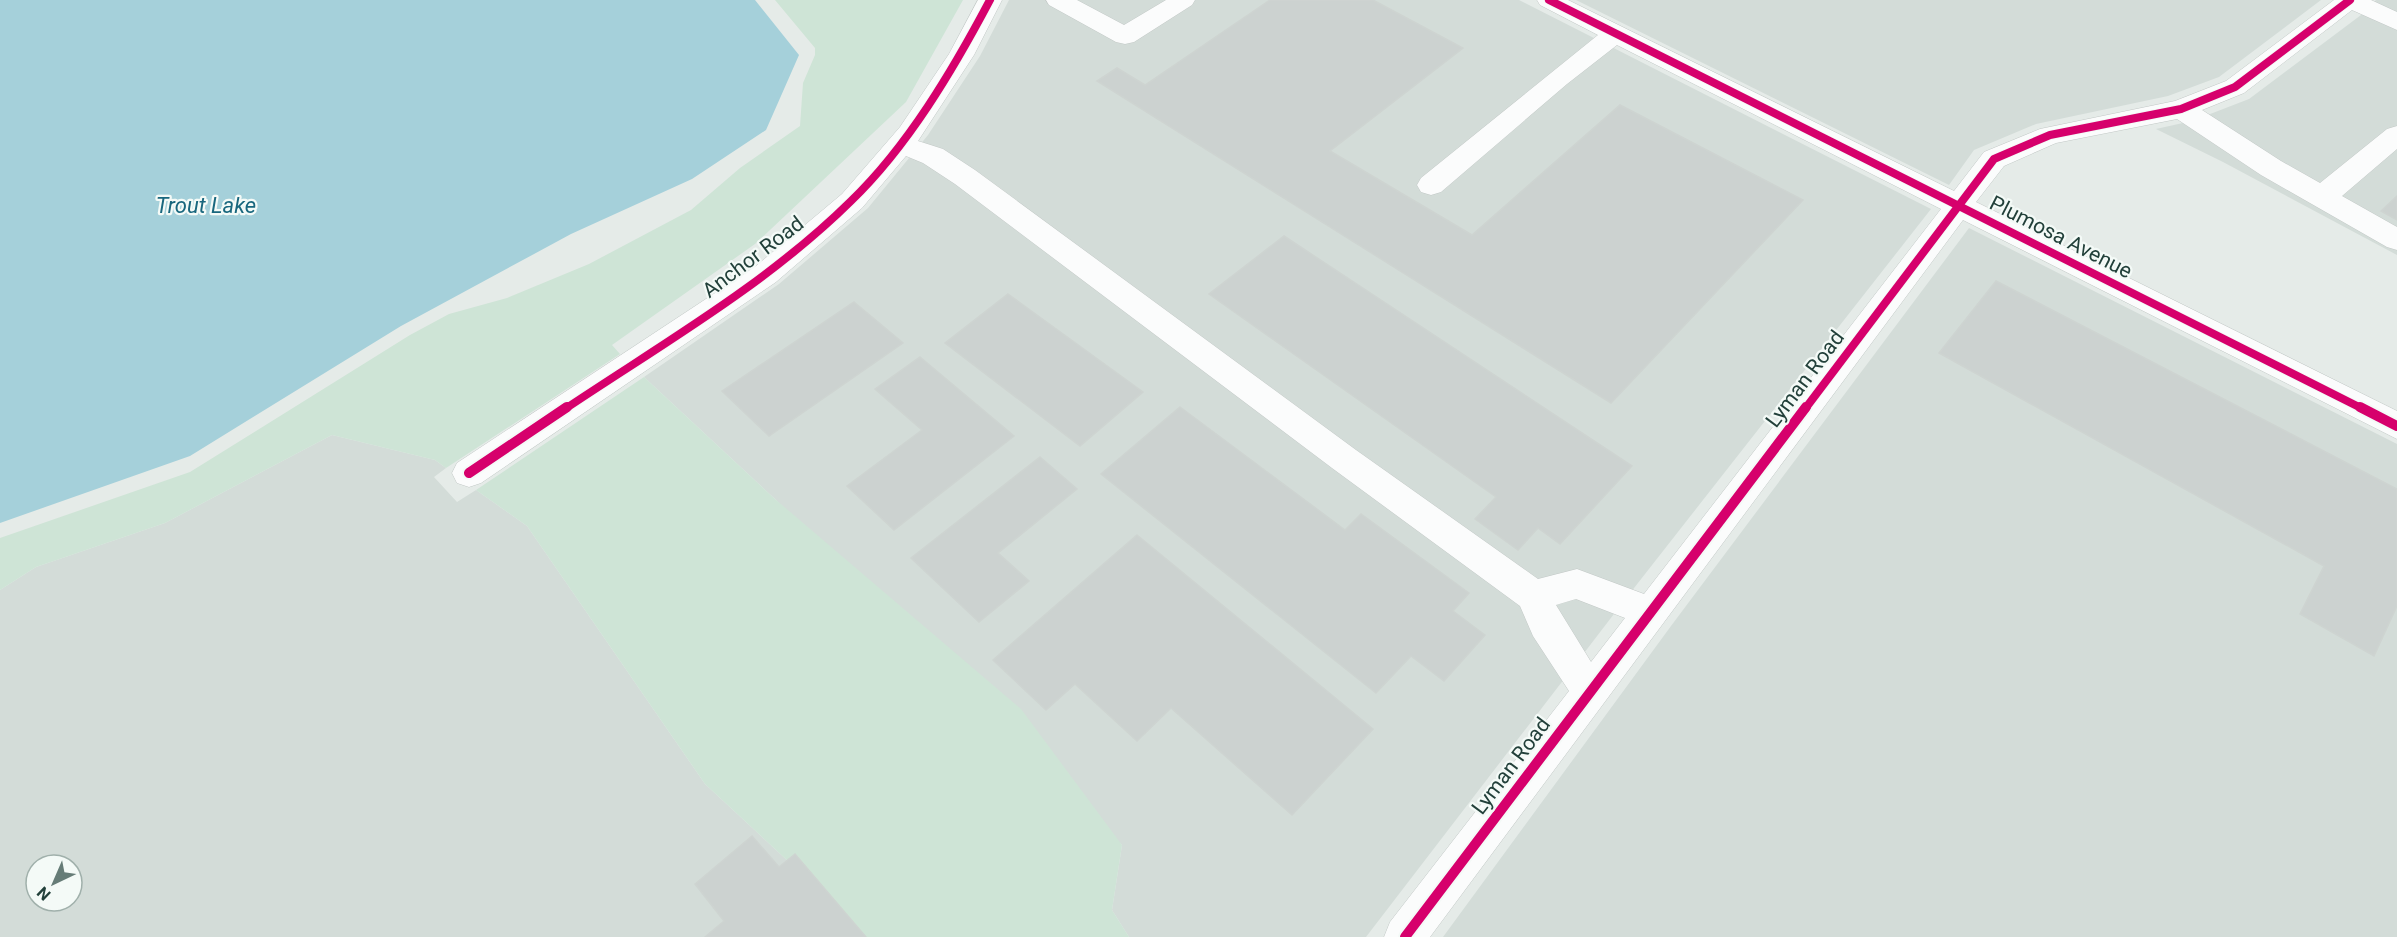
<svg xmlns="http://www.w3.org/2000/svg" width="2397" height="937" font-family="Roboto,sans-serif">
<rect width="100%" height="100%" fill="#e5ebe8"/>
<path fill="#d3dcd8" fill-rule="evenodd" d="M 1009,0 L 1519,0 L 1931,209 L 1627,597 L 1366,937 L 1129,937 L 1112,910 L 1122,845 L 775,499 L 644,377 L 779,284 L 868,208 L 928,135 L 980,56 Z
M 1576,0 L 2321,0 L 2219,77 L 2168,96 L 2036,124 L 1974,150 L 1949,185 Z
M 2376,0 L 2397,0 L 2397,255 L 2223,162 L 2156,129 L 2192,121 L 2249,99 L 2361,15 Z
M 1969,228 L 2397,444 L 2397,937 L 1443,937 L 1671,626 Z
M 332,435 L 435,460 L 446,468 L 434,477 L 457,502 L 476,490 L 527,526 L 705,784 L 830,900 L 863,937 L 0,937 L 0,590 L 36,567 L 165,523 ZM 36,865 L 72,865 L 72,901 L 36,901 Z"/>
<path fill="#cee4d6" d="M 775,0 L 963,0 L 906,102 L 755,244 L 612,345 L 620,354 L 446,468 L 435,460 L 332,435 L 165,523 L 36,567 L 0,590 L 0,538 L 190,472 L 410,335 L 449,314 L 507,298 L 589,264 L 691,210 L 740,168 L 800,126 L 803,83 L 815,55 L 815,48 Z
M 644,377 L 775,499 L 1021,709 L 1122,845 L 1112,910 L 1129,937 L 863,937 L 830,900 L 705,784 L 527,526 L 476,490 Z"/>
<path fill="#a5d0da" d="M 0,0 L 755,0 L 799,55 L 766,130 L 692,179 L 571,234 L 401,326 L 190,456 L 0,523 Z"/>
<path fill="#ccd2d0" stroke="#ced4d1" stroke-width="1.5" d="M 1270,0 L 1373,0 L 1463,48 L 1330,151 L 1472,235 L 1620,105 L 1803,200 L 1611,403 L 1097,81 L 1117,68 L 1145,85 Z
M 2397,196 L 2397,220 L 2381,211 Z
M 1284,236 L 1632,466 L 1560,544 L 1538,528 L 1518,550 L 1475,519 L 1496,497 L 1209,294 Z
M 1996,281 L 2397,489 L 2397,606 L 2374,656 L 2300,614 L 2324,566 L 1939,353 Z
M 1008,294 L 1143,392 L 1080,446 L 945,343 Z
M 854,302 L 903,343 L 769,436 L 722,391 Z
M 920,357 L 1014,436 L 894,530 L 847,486 L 922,430 L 875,389 Z
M 1180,407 L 1345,530 L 1361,514 L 1469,593 L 1453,611 L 1485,635 L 1444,681 L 1411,656 L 1376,693 L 1101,474 Z
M 1040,457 L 1077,489 L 998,553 L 1029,581 L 979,622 L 911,558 Z
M 1137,535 L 1373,729 L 1292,815 L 1171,708 L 1137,741 L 1075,684 L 1046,710 L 993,660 Z
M 752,836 L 779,867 L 795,854 L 866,937 L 705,937 L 724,921 L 695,884 Z"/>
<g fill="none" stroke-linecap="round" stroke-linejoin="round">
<g stroke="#c2c8c6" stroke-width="1">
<path id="minor" d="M 978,0 L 1002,0 L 974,55 L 918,141 L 943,149 L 975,170 L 1356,450 L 1538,579 L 1577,569 L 1644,594 L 1941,209 L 1617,45 L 1567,84 L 1441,192 L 1431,195 L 1421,192 L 1417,185 L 1421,178 L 1598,35 L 1540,5 L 1537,0 L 1568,0 L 1954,191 L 1984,152 L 2040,129 L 2175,101 L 2226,81 L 2334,0 L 2371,0 L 2397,12 L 2397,30 L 2352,10 L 2244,93 L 2202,110 L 2281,161 L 2320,183 L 2387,129 L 2397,126 L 2397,149 L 2342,196 L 2397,227 L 2397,250 L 2387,247 L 2261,175 L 2177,119 L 2056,143 L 2004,166 L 1976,202 L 2397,411 L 2397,439 L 1963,220 L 1430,937 L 1384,937 L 1390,922 L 1569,691 L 1533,636 L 1520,606 L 1332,468 L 955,184 L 923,163 L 906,156 L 862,208 L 776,282 L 481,483 L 469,487 L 457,483 L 452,473 L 457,463 L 756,266 L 842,194 L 900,127 L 949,54 ZM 1576,599 L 1625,618 L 1591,662 L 1556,605 Z
M 1046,0 L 1077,0 L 1124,25 L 1166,0 L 1195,0 L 1192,5 L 1134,42 L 1125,44 L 1116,42 L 1049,5 Z"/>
</g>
<use href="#minor" fill="#fbfcfc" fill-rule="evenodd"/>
<g stroke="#f4faf7" stroke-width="10">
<path id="cycleway-far1" d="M 1549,0 L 2363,409
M 565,409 C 662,344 767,284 851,201 C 908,146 953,70 990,0
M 1805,409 L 1994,159 L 2050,135 L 2181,109 L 2235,87 L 2350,0"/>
</g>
<g stroke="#f4faf7" stroke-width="14">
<path id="cycleway" d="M 2360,407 L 2397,426
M 469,473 L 567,407
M 1405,937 L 1806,407"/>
</g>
<use href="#cycleway-far1" stroke="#d6006c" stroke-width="8"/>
<use href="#cycleway" stroke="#d6006c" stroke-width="10"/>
</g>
<g text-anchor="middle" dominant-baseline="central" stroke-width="4.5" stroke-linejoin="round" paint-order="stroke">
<g font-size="21" fill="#22403a" stroke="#f4faf7">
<text transform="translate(2061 237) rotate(27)">Plumosa Avenue</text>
<text transform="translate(753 257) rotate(-37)">Anchor Road</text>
<text transform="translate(1805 379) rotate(-53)">Lyman Road</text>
<text transform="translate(1511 766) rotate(-53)">Lyman Road</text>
</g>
<g font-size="22" font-style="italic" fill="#19677e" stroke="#f4faf7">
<text x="206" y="205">Trout Lake</text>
</g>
</g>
<g transform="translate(54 883) rotate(224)"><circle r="28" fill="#f4faf7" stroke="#a0b0ab" stroke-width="1.5"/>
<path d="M0-4.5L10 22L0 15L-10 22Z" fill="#667c77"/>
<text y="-9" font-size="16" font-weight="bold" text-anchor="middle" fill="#22403a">N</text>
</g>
</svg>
